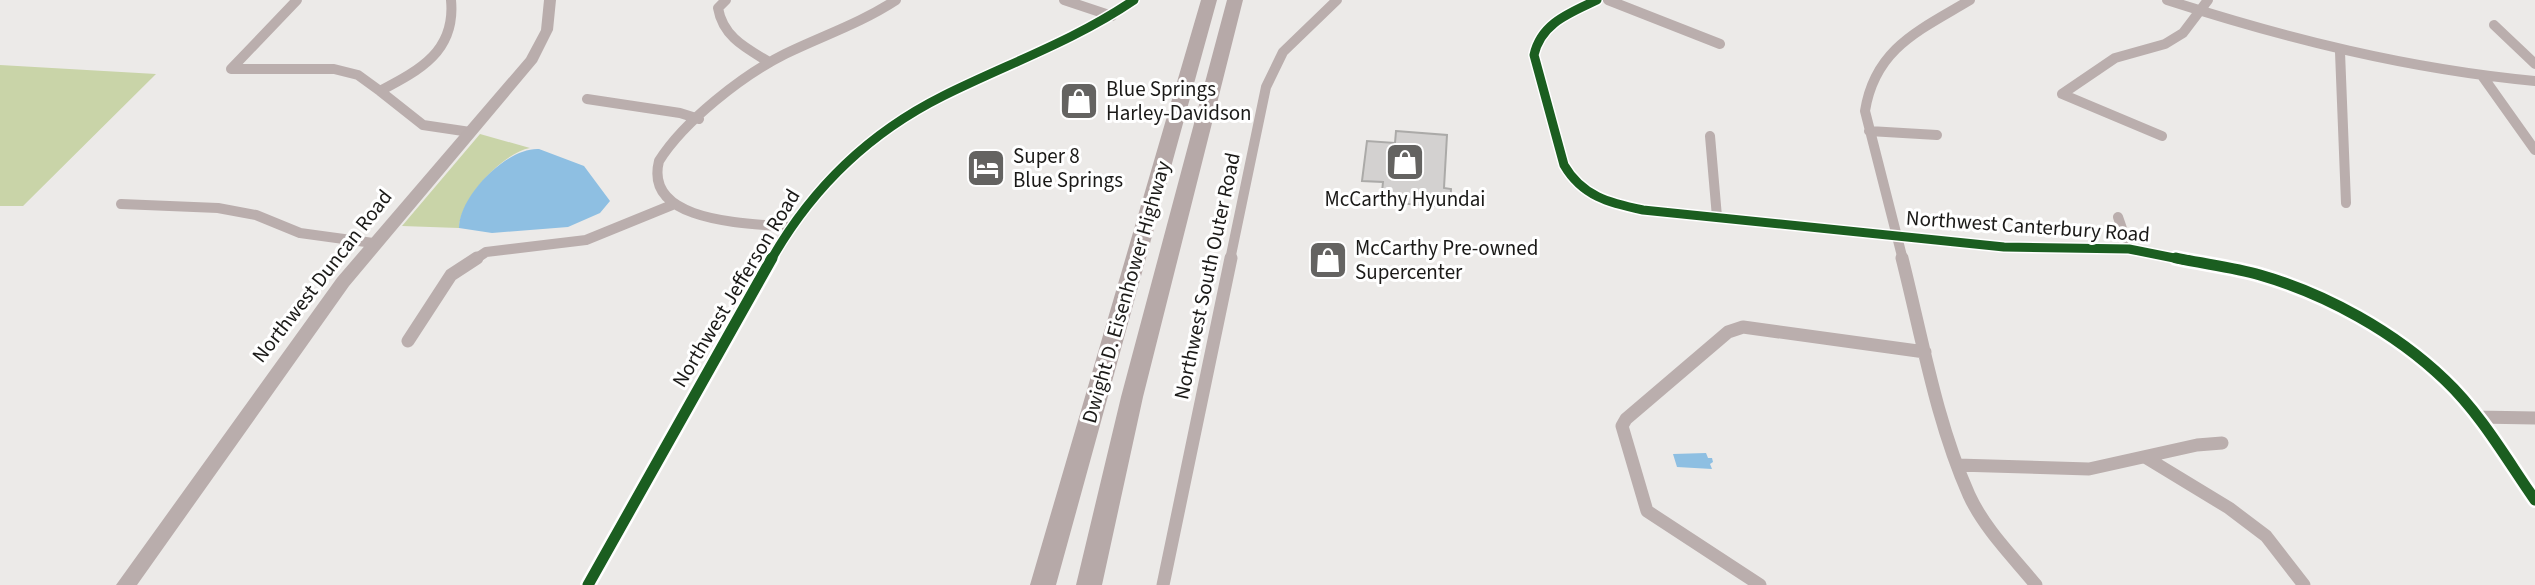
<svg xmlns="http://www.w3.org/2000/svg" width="2535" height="585" font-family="'Source Sans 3',sans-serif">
<rect width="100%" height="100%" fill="#eceae8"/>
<path fill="#c9d4a8" d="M 0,65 L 156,74 L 23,206 L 0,206 Z
M 480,134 L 530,148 C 502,153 460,199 459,228 L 402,226 Z"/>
<path fill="#8ebfe2" d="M 539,149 L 584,166 L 610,201 L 600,213 L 568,227 L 492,233 L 459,228 C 459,196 507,147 539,149 Z
M 1706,453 L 1708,458 L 1712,458 L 1713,462 L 1710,464 L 1712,469 L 1677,467 L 1673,454 Z"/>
<path fill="#d3d1d0" stroke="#abaaa8" stroke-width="2" d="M 1396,131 L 1447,135 L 1444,188 L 1451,189 L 1450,207 L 1381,202 L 1383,182 L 1362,181 L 1367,141 L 1395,143 Z"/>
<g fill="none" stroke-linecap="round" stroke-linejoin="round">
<path stroke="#baaead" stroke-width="10" d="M 297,0 L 231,69 L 334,69 L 358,75 L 380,91 C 420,70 456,51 451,0
M 726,0 L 718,8 C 723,37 746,48 769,62
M 1064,0 L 1112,16
M 1597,0 C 1570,13 1541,23 1534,55 L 1564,165 C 1582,196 1609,203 1643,210 L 2004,247 L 2129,249 L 2184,260
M 1608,0 L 1720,44
M 2167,0 C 2288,39 2408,69 2535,81
M 2494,25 L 2535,64
M 2340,52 L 2346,203
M 2483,77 L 2535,150
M 380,91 L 423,125 L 470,132
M 587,99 L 680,113 L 699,119
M 1869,131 L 1937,135
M 1710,136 L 1717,217
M 2162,136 L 2062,94 L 2115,58 L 2165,44 L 2183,33 L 2208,0
M 121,204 L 218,208 L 256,215 L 300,233 L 373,243
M 2118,217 L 2129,249
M 790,227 C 751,223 643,224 659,161 C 684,121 743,75 785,54 C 822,36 861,23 896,0
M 474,260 L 486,252 L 586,240 L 672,205
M 771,260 C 812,188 869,133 943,96 C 1007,64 1074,41 1134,0
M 1230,260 L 1266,87 L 1283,52 L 1337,0
M 1903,260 L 1865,111 C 1875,48 1920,30 1970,0"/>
<path stroke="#baaead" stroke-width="13" d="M 1902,258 C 1922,337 1936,421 1969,495 C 1984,528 2013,557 2036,585
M 2176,258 C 2203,264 2233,267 2260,275 C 2326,294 2395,332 2445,380 C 2481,414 2507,460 2535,500
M 408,341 L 451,275 L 477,258
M 2477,417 L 2535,418
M 2145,457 L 2229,508 L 2266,536 L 2304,585
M 1957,465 L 2089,469 L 2197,445 L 2222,443
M 588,585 L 772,258
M 1163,585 L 1231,258
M 1760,585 L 1647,511 L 1622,426 L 1626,419 L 1728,332 L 1743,327 L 1925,352"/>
<path fill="#b9adac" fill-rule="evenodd" d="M 544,0 L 556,0 L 553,30 L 537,62 L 349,286 L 137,585 L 116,585 L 337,278 L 526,58 L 541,30 Z"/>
<path fill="#b6a9a8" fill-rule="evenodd" d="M 1201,0 L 1217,0 L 1056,585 L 1030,585 Z
M 1227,0 L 1243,0 L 1143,397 L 1102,585 L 1076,585 L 1121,397 Z"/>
<g stroke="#fff" stroke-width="12">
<path id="cycleway-far1" d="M 1597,0 C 1570,13 1541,23 1534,55 L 1564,165 C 1582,196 1609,203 1643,210 L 2004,247 L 2129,249 L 2184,260
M 771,260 C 812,188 869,133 943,96 C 1007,64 1074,41 1134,0"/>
</g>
<g stroke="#fff" stroke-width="16">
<path id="cycleway" d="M 2176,258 C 2203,264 2233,267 2260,275 C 2326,294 2395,332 2445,380 C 2481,414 2507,460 2535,500
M 588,585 L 772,258"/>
</g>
<use href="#cycleway-far1" stroke="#1b5e20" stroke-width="9"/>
<use href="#cycleway" stroke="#1b5e20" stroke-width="11"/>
</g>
<defs>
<g id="shop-square" transform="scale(2.0125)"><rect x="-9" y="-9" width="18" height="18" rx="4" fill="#646361" stroke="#fff"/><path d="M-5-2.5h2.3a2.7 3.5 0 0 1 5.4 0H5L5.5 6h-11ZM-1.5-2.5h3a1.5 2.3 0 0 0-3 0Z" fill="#fff"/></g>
<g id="hotel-square" transform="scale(2.0125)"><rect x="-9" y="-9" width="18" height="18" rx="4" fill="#646361" stroke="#fff"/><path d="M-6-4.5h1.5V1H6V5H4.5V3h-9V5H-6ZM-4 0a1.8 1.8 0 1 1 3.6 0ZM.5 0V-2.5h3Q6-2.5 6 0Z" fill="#fff"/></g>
</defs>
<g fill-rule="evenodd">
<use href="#shop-square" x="1079" y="101"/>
<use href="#shop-square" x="1405" y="162"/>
<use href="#hotel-square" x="986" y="168"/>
<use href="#shop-square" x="1328" y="260"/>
</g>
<g text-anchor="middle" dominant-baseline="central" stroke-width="6" stroke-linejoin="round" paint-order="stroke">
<g font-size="21" fill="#1b1a18" stroke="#fff" text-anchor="start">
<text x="1106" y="89">Blue Springs<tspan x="1106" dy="24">Harley-Davidson</tspan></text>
<text x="1013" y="156">Super 8<tspan x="1013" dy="24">Blue Springs</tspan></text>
<text x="1405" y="199" text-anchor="middle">McCarthy Hyundai</text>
<text x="1355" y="248">McCarthy Pre-owned<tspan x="1355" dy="24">Supercenter</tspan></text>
</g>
<g font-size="21" fill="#1b1a18" stroke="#fff">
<text transform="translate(2028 226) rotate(4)">Northwest Canterbury Road</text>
<text transform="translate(322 276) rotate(-52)">Northwest Duncan Road</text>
<text transform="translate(1207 276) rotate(-78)">Northwest South Outer Road</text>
<text transform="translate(736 288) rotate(-59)">Northwest Jefferson Road</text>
<text transform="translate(1126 292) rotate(-74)">Dwight D. Eisenhower Highway</text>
</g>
</g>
</svg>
